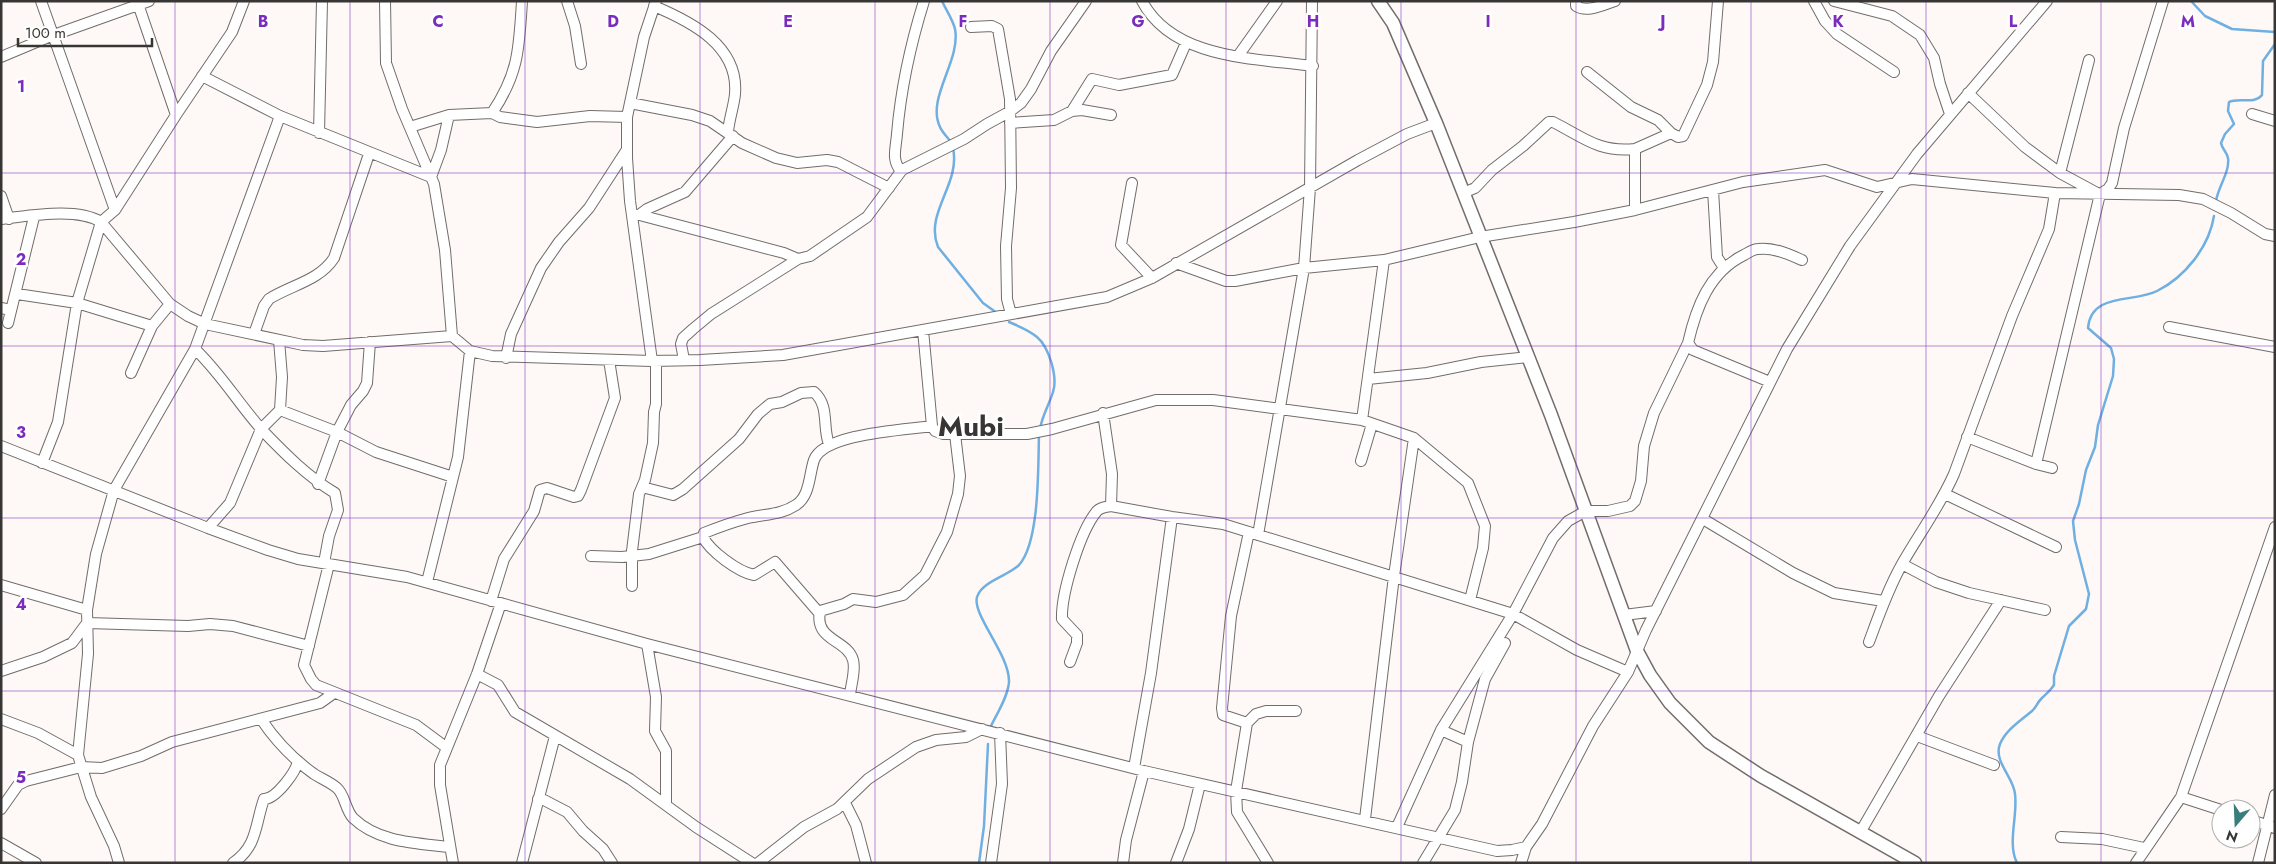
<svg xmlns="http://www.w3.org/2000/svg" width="2276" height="864" font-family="Jost,sans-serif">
<rect width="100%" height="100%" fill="#fef9f6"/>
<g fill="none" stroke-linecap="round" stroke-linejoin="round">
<path stroke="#6fafe2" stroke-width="2.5" d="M 942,1 C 946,10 953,20 955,29 C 961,61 926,98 940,127 C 942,132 948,138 951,142
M 2191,1 L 2205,16 L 2232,29 L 2275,32
M 953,148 C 961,184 924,213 938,247 L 983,303 L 997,313
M 2216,201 C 2218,187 2230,172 2228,158 C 2227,152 2222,149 2221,143 L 2225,134 L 2234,124 L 2228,111 L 2229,102 C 2239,97 2254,105 2262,95 L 2263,61 L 2275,44
M 1009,322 C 1018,326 1029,330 1037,337 C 1049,347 1058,377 1053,392 C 1049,405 1042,416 1040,429
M 990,728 C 996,715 1008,697 1009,682 C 1010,655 972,615 977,597 C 982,581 1008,576 1019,565 C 1040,542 1038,466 1039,434
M 979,863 L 984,826 L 988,744
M 2017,863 C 2007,843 2018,816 2015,794 C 2014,778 1993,761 2000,744 C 2006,730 2020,721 2032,711 C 2036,708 2037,703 2041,699 C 2046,694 2050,691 2054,685 L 2054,676 L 2069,626 L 2086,609 L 2089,594 L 2075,540 L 2073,521 L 2079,504 L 2086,470 L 2095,447 L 2098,425 L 2113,376 L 2114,359 L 2111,348 L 2088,328 C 2091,292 2134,303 2157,291 C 2185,277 2209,247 2214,216"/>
<g stroke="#726d6b" stroke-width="12">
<path id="minor" d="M 41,1 L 115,210
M 137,1 L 176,115
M 385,1 L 386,63 L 402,109 L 434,184 L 445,250 L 452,336
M 567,1 L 575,26 L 581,64
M 1142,1 C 1173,60 1256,58 1313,66
M 1576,1 L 1576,6 C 1587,13 1603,5 1615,1
M 1814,1 L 1825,21 L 1837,34 L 1894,72
M 1834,1 L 1892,16 L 1920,35 L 1934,58 L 1940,84 L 1950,114
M 654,6 C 692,22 739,46 735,94 C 734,106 729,119 728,132
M 971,27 L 992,26 L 998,29 L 1010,99 L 1011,188 L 1006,246 L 1007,299 L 1011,314
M 1238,56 L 1277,1
M 1,57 L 51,36 L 149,1
M 1587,72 L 1631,107 L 1658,120 L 1671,133 L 1678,137 L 1683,136 L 1707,85 L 1713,62 L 1718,1
M 202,76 L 280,116 L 431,177 L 441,150 L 449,115
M 1968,93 L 2025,147 L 2060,173 L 2097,193
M 630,103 L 692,115 L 710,121 L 742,143 L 776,158 L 797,163 L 827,160 L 838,162 L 889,188
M 1072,111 L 1092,79 L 1119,85 L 1172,75 L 1186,43
M 492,113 C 519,73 519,48 522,1
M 2252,114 L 2275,121
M 1010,123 L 1054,120 L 1072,111 L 1082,110 L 1111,115
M 410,127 L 449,115 L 492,113 L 500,117 L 537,122 L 590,116 L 627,117
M 319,133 L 322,1
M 901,171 C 891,160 896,148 897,134 C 901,87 910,46 924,1
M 2060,173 L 2089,60
M 1132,183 L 1121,245 L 1152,278
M 1713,190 L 1717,257 L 1724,268
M 1463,193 L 1475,188 L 1492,170 L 1523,146 L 1549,122 L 1553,122 C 1583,137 1599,153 1635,149
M 1,196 L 9,219
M 1635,210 L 1635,149 L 1671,133
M 632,213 L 784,253 L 798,259
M 639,215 L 647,209 L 685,192 L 733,136
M 1,219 C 30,216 76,207 101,222 L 170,304 L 188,316 L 205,324 L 303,345 L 323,346 L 452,336 L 470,351 L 492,356 L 652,361 L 700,360 L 783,355 L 1107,297 L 1152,278 L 1358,160 L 1407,134 L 1436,123
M 1176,263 L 1226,281 L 1235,281 L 1304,268 L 1384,260 L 1480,237 L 1574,222 L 1635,210 L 1743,182 L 1825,170 L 1877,187 L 1912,179 L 2055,193 L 2179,195 L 2203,199 L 2231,213 L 2265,234 L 2275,236
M 17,294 L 77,303 L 152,326
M 1,308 L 11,310
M 8,323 L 34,217
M 2169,327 L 2275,347
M 923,330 L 932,426 L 935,431 L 943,434 L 1027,434 L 1052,429 L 1156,400 L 1213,400 L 1362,420 L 1414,438 L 1468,483 L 1485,526 L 1483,548 L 1470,600
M 254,334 L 264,306 L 269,299 C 291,285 319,281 334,258 L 369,154
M 195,349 C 222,375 238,403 262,430 C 284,453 308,477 335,493 L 338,510 L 329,536 L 324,563
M 506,358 L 511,334 L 541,268 L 559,242 L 589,208 L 626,151
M 684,360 L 681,344 L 683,338 L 693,329 L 711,314 L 798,259 L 810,256 L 867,217 L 902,170 L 964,139 L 987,124 L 1009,112 L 1021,103 L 1031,89 L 1051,51 L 1086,1
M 652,361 L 630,201 L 627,158 L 627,117 L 644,37 L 656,1
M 131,373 L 152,326 L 170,304
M 1368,379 L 1427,373 L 1481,362 L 1528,357
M 1770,382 L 1693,350 L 1688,343 C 1696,308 1709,272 1744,255 C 1748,253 1753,249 1758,249 C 1773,247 1788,254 1802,260
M 280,410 L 337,432 L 376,452 L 453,477
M 1103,413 L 1112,474 L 1111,506
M 1362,420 L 1384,260
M 1967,437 L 2036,464 L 2052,468
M 1,446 L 208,528 L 268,550 L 298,559 L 407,577 L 647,644 L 1144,771 L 1497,851 L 1512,850 L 1526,847 L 1542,824 L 1593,726 L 1628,672 L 1646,630 L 1787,349 L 1850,246 L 1917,154 L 2047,1
M 1361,461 L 1372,424
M 42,463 L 58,422 L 77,303 L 101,222 L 115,210 L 176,115 L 232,32 L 244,1
M 2036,464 L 2100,194 L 2108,189 L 2112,183 L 2124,128 L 2163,1
M 318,484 L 337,432 L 351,405 L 363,391 L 367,383 L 370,342
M 642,487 L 673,495 L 683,489 L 739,439 L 758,414 L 770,404 L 782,402 L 801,393 L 814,392 C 830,406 822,427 829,444
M 1945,494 L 2056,547
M 1703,519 L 1793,573 L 1834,593 L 1883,601
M 208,528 L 230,503 L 261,429 L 280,410 L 282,377 L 279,340
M 1258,535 L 1304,268 L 1310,188 L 1312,1
M 703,537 C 710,551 738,572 754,575 L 775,562 L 820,614
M 591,556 L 622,557 L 649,554 L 703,537 L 704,533 C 719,527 733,522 748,518 C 765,514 781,515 796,505 C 810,496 809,475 814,460 C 824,433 906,430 932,426
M 329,564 L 304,665 L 311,679 L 316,685 L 416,725 L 447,748
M 1902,564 L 1936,582 L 1969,593 L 2045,610
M 427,582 L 458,457 L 470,351
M 1,585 L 87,610
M 632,586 L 632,551 L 639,494 L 645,480 L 653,443 L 654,412 L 656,404 L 656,361
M 491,601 L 504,559 L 534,511 L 540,490 L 547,488 L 574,497 L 578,496 L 581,490 L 615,398 L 609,360
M 1624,615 L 1656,611
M 87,623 L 188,626 L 210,624 L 233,626 L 309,646
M 1869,642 C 1879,615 1888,589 1902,564 C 1919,534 1940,506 1954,474 L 2012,316 L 2049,229 L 2055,193
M 647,644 L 656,697 L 655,731 L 666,751 L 666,805
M 1070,662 L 1077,643 L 1077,635 L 1062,619 C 1061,594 1080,531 1097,511 C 1101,507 1106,507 1111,506 L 1172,517 L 1223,524 L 1513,614 L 1577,650 L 1628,672
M 1,671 L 43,657 L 72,643 L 87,623
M 477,674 L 498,685 L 515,712 L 630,779 L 696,827 L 752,863
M 850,695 C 851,684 856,670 853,660 C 847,639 814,641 820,611 L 844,604 L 853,599 L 876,602 L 903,595 L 925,575 L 947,532 L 958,494 L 960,476 L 955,434
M 1,719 L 38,733 L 78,755
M 261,719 C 275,740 293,759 314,774 C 322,779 330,782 337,788 C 345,795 345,809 353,818 C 379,843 417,843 450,847
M 1247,723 L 1223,715 L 1222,708 L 1231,616 L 1249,532
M 1441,730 L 1468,742
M 1917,736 L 1994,765
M 1134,768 L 1151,673 L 1172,517
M 2181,797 L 2221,810
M 538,799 L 544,800 L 567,812 L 583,831 L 603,849 L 612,863
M 845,803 L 856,825 L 866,863
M 1,809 L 18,785 L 26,781 L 81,767 L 102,768 L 141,756 L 172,742 L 320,703 L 334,693
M 1365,819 L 1394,576 L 1414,438
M 2251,820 L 2275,828
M 1397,827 L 1441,730 L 1513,614 L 1553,538 L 1568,521 L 1586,511 L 1608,511 L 1630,506 L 1635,501 L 1641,481 L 1644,446 L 1654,413 L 1688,343
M 1861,831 L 1939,696 L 2001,600
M 2061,837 L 2102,839 L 2144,848
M 1,843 L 36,863
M 119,863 L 114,846 L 91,797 L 78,755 L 88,654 L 87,610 L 96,554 L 114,490 L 195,349 L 280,116
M 233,863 C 258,846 255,824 264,799 C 276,799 296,772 298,761
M 453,863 L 440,785 L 440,765 L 477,674 L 501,603
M 522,863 L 555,736
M 758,863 L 804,827 L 837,809 L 868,779 L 916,747 L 936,740 L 966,737 L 982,729
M 991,863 L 1002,784 L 1000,733
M 1123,863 L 1126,840 L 1144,771
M 1176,863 L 1189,829 L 1200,784
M 1268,863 L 1237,812 L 1236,791 L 1247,723 L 1256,714 L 1266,711 L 1296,711
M 1423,863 L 1455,810 L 1462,782 L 1468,742 L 1485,679 L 1505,643
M 1521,863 L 1526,847
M 2136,863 L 2181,797 L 2275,527
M 2258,863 L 2275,795"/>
</g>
<g stroke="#726d6b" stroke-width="15">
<path id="major" d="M 1378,1 L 1393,23 L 1436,123 L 1551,415 L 1637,651 L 1650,675 L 1670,703 L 1709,742 L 1761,776 L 1915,863"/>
</g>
<use href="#minor" stroke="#fff" stroke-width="10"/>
<use href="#major" stroke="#fff" stroke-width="12"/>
</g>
<path fill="none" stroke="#7b2cbf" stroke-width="1" stroke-opacity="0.55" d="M 175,1 L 175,863M 350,1 L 350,863M 525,1 L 525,863M 700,1 L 700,863M 875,1 L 875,863M 1050,1 L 1050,863M 1226,1 L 1226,863M 1401,1 L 1401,863M 1576,1 L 1576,863M 1751,1 L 1751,863M 1926,1 L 1926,863M 2101,1 L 2101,863M 1,173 L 2275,173M 1,346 L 2275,346M 1,518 L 2275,518M 1,691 L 2275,691"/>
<g text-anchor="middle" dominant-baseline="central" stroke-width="5" stroke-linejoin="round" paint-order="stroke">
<g font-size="28" font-weight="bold" fill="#383634" stroke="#fff">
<text x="971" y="426">Mubi</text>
</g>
</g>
<g font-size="16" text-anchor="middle" font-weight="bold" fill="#7b2cbf" stroke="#fff" stroke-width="5" stroke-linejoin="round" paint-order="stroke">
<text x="263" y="27">B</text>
<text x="438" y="27">C</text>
<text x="613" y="27">D</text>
<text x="788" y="27">E</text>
<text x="963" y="27">F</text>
<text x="1138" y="27">G</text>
<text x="1313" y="27">H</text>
<text x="1488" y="27">I</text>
<text x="1663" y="27">J</text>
<text x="1838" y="27">K</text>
<text x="2013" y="27">L</text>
<text x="2188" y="27">M</text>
<text x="21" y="92">1</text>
<text x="21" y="265">2</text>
<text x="21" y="438">3</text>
<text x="21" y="610">4</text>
<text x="21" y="783">5</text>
</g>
<rect width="2276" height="864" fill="none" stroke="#383634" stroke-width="5"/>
<g transform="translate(2236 824) rotate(199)"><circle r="24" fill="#ffffff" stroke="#afafae"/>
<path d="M0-4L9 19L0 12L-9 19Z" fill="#387f7b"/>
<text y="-8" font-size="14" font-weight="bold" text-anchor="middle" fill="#383634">N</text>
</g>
<path d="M18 38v8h134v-8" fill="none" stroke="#383634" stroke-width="2.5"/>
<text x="25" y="38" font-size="15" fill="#383634" stroke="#ffffff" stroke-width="4" paint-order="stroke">100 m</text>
</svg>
